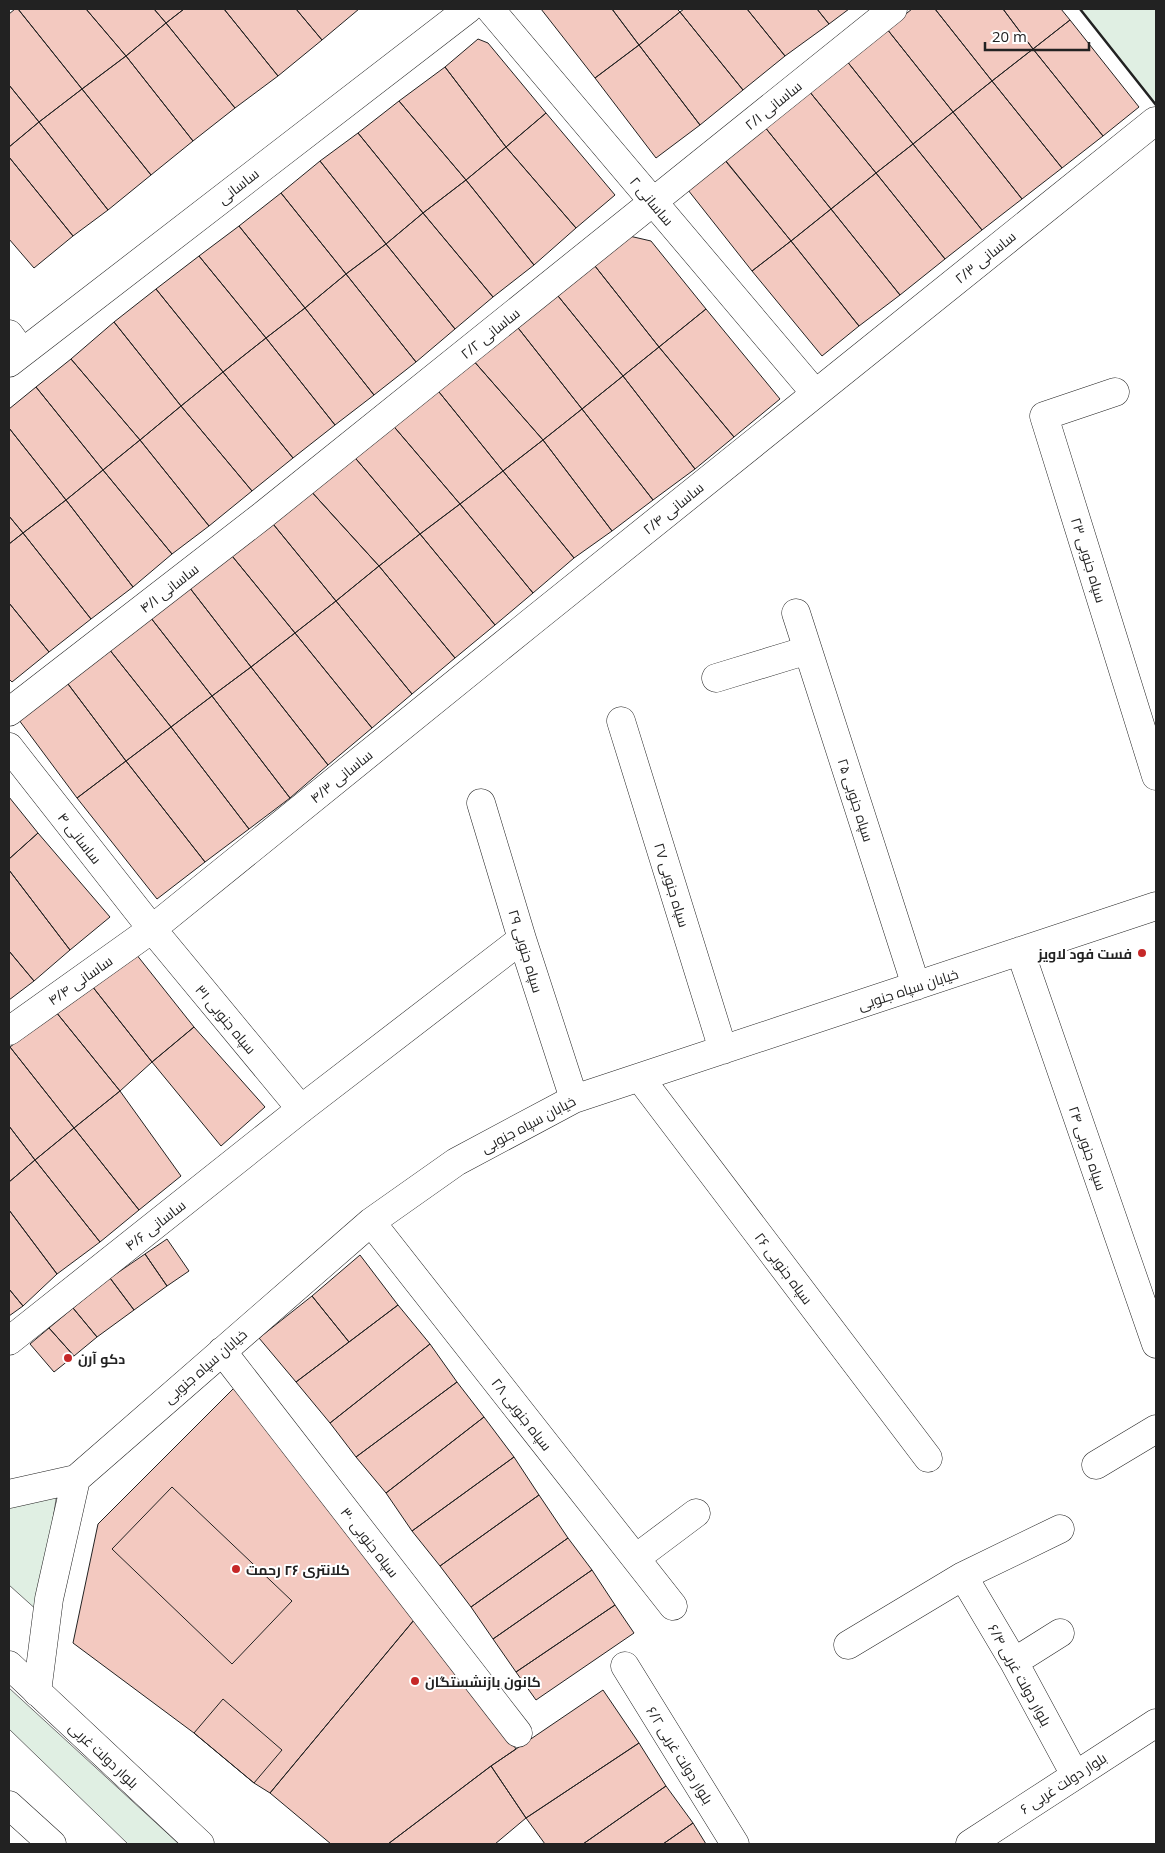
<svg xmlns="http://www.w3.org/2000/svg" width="1165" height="1853" font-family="'Open Sans',Cairo,sans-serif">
<rect width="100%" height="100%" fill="#fff"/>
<path fill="#e0efe3" stroke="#6f6f6f" d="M 1080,9 L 1156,9 L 1156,105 Z
M 57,1493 L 39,1612 L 9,1585 L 9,1505 Z
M 9,1688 L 179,1844 L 128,1844 L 9,1729 Z"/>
<path fill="#f3c9c0" stroke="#222" d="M 15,9 L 18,9 L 82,89 L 39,122 L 9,85 L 9,14 Z
M 18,9 L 86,9 L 126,56 L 82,89 Z
M 86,9 L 154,9 L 166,23 L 126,56 Z
M 154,9 L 184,9 L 166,23 Z
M 184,9 L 224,9 L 278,76 L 235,108 L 166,23 Z
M 224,9 L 296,9 L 322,40 L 278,76 Z
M 296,9 L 359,9 L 322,40 Z
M 541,9 L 612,9 L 639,45 L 595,78 Z
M 612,9 L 677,9 L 680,12 L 639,45 Z
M 684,9 L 747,9 L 785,56 L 743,90 L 680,12 Z
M 747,9 L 817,9 L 829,24 L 785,56 Z
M 817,9 L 849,9 L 829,24 Z
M 912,9 L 935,9 L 992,81 L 953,112 L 887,29 Z
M 935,9 L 1003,9 L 1033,49 L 992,81 Z
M 1003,9 L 1061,9 L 1070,20 L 1033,49 Z
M 680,12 L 743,90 L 700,125 L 639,45 Z
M 1070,20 L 1139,107 L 1103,136 L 1033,49 Z
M 166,23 L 235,108 L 193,141 L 126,56 Z
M 887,29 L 953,112 L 913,144 L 846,60 Z
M 478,39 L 488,43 L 546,113 L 506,147 L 445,67 Z
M 639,45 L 700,125 L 656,158 L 595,78 Z
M 1033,49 L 1103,136 L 1062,168 L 992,81 Z
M 126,56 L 193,141 L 151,175 L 82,89 Z
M 846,60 L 913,144 L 876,173 L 809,91 Z
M 445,67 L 506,147 L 466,180 L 399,101 Z
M 992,81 L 1062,168 L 1022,199 L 953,112 Z
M 9,85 L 39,122 L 9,147 Z
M 82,89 L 151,175 L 108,210 L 39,122 Z
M 809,91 L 876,173 L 831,209 L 764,126 Z
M 399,101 L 466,180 L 423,213 L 358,133 Z
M 953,112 L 1022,199 L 982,230 L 913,144 Z
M 546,113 L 615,195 L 576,228 L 506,147 Z
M 39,122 L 108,210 L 73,236 L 9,157 L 9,147 Z
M 764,126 L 831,209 L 791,241 L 723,158 Z
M 358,133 L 423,213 L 386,244 L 320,161 Z
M 913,144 L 982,230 L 945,259 L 876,173 Z
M 506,147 L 576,228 L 534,265 L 466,180 Z
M 9,157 L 73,236 L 34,268 L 9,239 Z
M 320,161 L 386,244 L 346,274 L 281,193 Z
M 726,161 L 791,241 L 752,271 L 688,190 Z
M 876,173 L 945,259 L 900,295 L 831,209 Z
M 466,180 L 534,265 L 493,297 L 423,213 Z
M 281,193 L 346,274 L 305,308 L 239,226 Z
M 831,209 L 900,295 L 859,326 L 791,241 Z
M 423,213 L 493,297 L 455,329 L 386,244 Z
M 239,226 L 305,308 L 266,338 L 199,256 Z
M 625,235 L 651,241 L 706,309 L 659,347 L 591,261 Z
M 791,241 L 859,326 L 822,356 L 752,271 Z
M 386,244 L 455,329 L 416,362 L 346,274 Z
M 199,256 L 266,338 L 223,372 L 156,289 Z
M 591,261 L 659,347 L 623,376 L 554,291 Z
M 346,274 L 416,362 L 374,395 L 305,308 Z
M 156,289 L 223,372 L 181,406 L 114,322 Z
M 554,291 L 623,376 L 582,409 L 515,324 Z
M 305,308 L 374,395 L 335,425 L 266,338 Z
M 706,309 L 780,399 L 734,437 L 659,347 Z
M 114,322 L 181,406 L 140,440 L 71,359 Z
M 515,324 L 582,409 L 543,440 L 472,359 Z
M 266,338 L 335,425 L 293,458 L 223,372 Z
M 659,347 L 734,437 L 695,469 L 623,376 Z
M 71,359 L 140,440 L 103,470 L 36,387 Z
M 472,359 L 543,440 L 503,471 L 435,387 Z
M 223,372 L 293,458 L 252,491 L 181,406 Z
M 623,376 L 695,469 L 653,500 L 582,409 Z
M 36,387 L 103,470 L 66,500 L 9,428 L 9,409 Z
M 435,387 L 503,471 L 460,504 L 390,422 Z
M 181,406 L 252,491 L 209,526 L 140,440 Z
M 582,409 L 653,500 L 612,531 L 543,440 Z
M 390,422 L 460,504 L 420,534 L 351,453 Z
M 9,428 L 66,500 L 23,533 L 9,516 Z
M 140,440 L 209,526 L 172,554 L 103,470 Z
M 543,440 L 612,531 L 574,558 L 503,471 Z
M 351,453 L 420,534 L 379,566 L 309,489 Z
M 103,470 L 172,554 L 133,587 L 66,500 Z
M 503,471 L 574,558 L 533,593 L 460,504 Z
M 309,489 L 379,566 L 336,601 L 269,519 Z
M 66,500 L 133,587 L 91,619 L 23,533 Z
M 460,504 L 533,593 L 495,625 L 420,534 Z
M 9,516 L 23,533 L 9,544 Z
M 269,519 L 336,601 L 295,633 L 228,551 Z
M 23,533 L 91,619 L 49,652 L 9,603 L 9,544 Z
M 420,534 L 495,625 L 455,658 L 379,566 Z
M 228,551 L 295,633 L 251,667 L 186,583 Z
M 379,566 L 455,658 L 412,694 L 336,601 Z
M 186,583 L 251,667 L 212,696 L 147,613 Z
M 336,601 L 412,694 L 372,728 L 295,633 Z
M 9,603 L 49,652 L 12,682 L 9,679 Z
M 147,613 L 212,696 L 171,727 L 105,644 Z
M 295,633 L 372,728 L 328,765 L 251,667 Z
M 105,644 L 171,727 L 126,761 L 62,676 Z
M 251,667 L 328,765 L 290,798 L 212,696 Z
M 62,676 L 126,761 L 77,798 L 13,712 Z
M 212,696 L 290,798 L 249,829 L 171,727 Z
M 171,727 L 249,829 L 205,862 L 126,761 Z
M 126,761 L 205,862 L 157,899 L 77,798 Z
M 9,797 L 38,833 L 9,859 Z
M 38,833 L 110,917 L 70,950 L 9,870 L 9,859 Z
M 9,870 L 70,950 L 34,981 L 9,951 Z
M 9,951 L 34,981 L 9,1000 Z
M 136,954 L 194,1027 L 152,1062 L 92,986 Z
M 92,986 L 152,1062 L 120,1091 L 56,1012 Z
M 56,1012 L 120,1091 L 74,1128 L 10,1047 Z
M 194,1027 L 265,1107 L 221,1146 L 152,1062 Z
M 10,1047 L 74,1128 L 35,1160 L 9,1126 L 9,1048 Z
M 120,1091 L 181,1176 L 139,1210 L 74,1128 Z
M 9,1126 L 35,1160 L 9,1182 Z
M 74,1128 L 139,1210 L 100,1242 L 35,1160 Z
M 35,1160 L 100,1242 L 57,1274 L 9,1210 L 9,1182 Z
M 9,1210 L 57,1274 L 23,1306 L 9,1289 Z
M 167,1239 L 189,1271 L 167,1286 L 145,1254 Z
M 145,1254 L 167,1286 L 134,1310 L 110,1278 Z
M 360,1255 L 398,1305 L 349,1342 L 312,1296 Z
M 110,1278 L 134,1310 L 97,1337 L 73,1308 Z
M 9,1289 L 23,1306 L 9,1316 Z
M 312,1296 L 349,1342 L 296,1382 L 259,1338 Z
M 398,1305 L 430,1344 L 330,1423 L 296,1382 Z
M 73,1308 L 97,1337 L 74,1356 L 49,1328 Z
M 49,1328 L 74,1356 L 54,1372 L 30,1344 Z
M 430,1344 L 457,1382 L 356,1457 L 330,1423 Z
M 457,1382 L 484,1417 L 386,1493 L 356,1457 Z
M 236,1386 L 419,1614 L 270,1793 L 254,1783 L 194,1733 L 73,1643 L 98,1524 Z
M 484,1417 L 514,1457 L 412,1531 L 386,1493 Z
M 514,1457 L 539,1495 L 440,1566 L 412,1531 Z
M 172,1487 L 292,1601 L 232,1664 L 112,1549 Z
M 539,1495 L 568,1538 L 471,1607 L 440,1566 Z
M 568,1538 L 592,1570 L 493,1639 L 471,1607 Z
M 592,1570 L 615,1605 L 516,1672 L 493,1639 Z
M 615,1605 L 634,1633 L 536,1700 L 516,1672 Z
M 419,1614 L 516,1749 L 491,1766 L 388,1844 L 331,1844 L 270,1793 Z
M 603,1690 L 639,1743 L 526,1818 L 491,1766 Z
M 223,1699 L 282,1750 L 254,1783 L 194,1733 Z
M 639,1743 L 666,1786 L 583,1844 L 545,1844 L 526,1818 Z
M 491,1766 L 526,1818 L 495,1844 L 388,1844 Z
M 666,1786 L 693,1823 L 663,1844 L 583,1844 Z
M 693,1823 L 706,1844 L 663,1844 Z"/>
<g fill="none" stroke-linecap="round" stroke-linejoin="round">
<g stroke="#222" stroke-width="29">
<path id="minor" d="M 490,9 L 815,393
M 9,334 L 22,352
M 9,363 L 468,9
M 1115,392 L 1044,416 L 1156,776
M 796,613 L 916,986
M 716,678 L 808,650
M 9,712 L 262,516 L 893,9
M 621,721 L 723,1050
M 9,747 L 152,929 L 301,1109
M 481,803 L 522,939 L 574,1099
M 1020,951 L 1156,1344
M 9,1031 L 152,929 L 530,623 L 1155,121
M 640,1078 L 928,1458
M 371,1222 L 673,1606
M 9,1341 L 301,1109 L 522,939
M 222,1351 L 518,1733
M 1096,1465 L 1156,1429
M 9,1494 L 76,1479 L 371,1222 L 456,1162 L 574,1099 L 1156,906
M 636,1558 L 696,1513
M 963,1576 L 1014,1662 L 1075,1775
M 848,1645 L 963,1576 L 1060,1529
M 1014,1662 L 1060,1633
M 625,1666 L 735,1844
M 37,1692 L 49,1599 L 76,1479
M 970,1844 L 1156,1723"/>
</g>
<g stroke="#222" stroke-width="29">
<path id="major" d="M 9,1665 L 200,1844
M 9,1805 L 52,1844"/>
</g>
<use href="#minor" stroke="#fff" stroke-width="28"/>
<use href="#major" stroke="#fff" stroke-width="28"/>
<path stroke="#222" stroke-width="2.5" d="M 1080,9 L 1156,105"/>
</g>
<g fill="#c62828" stroke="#fff" stroke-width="2">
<circle cx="1142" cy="953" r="5"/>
<circle cx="68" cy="1358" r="5"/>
<circle cx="236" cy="1569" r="5"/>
<circle cx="415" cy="1681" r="5"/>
</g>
<g text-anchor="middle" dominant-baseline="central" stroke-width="4" stroke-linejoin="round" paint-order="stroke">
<g font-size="14" fill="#222" stroke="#fff">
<text transform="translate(773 105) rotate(-39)">۲/۱ ساسانی</text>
<text transform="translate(238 186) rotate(-38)">ساسانی</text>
<text transform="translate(652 201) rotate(50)">۲ ساسانی</text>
<text transform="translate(985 257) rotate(-39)">۲/۳ ساسانی</text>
<text transform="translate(490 333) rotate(-39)">۲/۲ ساسانی</text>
<text transform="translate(673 508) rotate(-39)">۲/۴ ساسانی</text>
<text transform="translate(1089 560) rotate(73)">۲۳ سپاه جنوبی</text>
<text transform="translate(169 588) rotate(-38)">۴/۱ ساسانی</text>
<text transform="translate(341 776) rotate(-39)">۴/۳ ساسانی</text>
<text transform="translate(856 800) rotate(72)">۲۵ سپاه جنوبی</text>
<text transform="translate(80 838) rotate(52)">۴ ساسانی</text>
<text transform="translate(672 885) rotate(73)">۲۷ سپاه جنوبی</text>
<text transform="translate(526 951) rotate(73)">۲۹ سپاه جنوبی</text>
<text transform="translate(80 980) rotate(-35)">۴/۴ ساسانی</text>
<text transform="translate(908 989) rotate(-18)">خیابان سپاه جنوبی</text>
<text transform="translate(226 1019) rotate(50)">۳۱ سپاه جنوبی</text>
<text transform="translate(528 1124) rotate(-28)">خیابان سپاه جنوبی</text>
<text transform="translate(1088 1148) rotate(71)">۲۴ سپاه جنوبی</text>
<text transform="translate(155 1225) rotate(-38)">۴/۶ ساسانی</text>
<text transform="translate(784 1268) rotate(53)">۲۶ سپاه جنوبی</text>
<text transform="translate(205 1366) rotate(-41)">خیابان سپاه جنوبی</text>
<text transform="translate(522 1414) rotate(52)">۲۸ سپاه جنوبی</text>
<text transform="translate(370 1542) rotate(52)">۳۰ سپاه جنوبی</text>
<text transform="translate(1020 1675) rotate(61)">بلوار دولت غربی ۶/۴</text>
<text transform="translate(104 1755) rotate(43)">بلوار دولت غربی</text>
<text transform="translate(680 1755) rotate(58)">بلوار دولت غربی ۶/۲</text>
<text transform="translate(1063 1783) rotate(-33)">بلوار دولت غربی ۶</text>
</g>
<g font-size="14" font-weight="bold" fill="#222" stroke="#fff" text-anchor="start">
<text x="1132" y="953" text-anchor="end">فست فود لاویز</text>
<text x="78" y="1358">دکو آرن</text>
<text x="246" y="1569">کلانتری ۲۶ رحمت</text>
<text x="425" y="1681">کانون بازنشستگان</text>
</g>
</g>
<rect width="1165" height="1853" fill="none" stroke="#222222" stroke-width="20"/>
<path d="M985 42v8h104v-8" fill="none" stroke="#222222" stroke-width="2.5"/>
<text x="992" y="42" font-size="15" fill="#222222" stroke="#ffffff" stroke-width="4" paint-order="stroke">20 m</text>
</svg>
